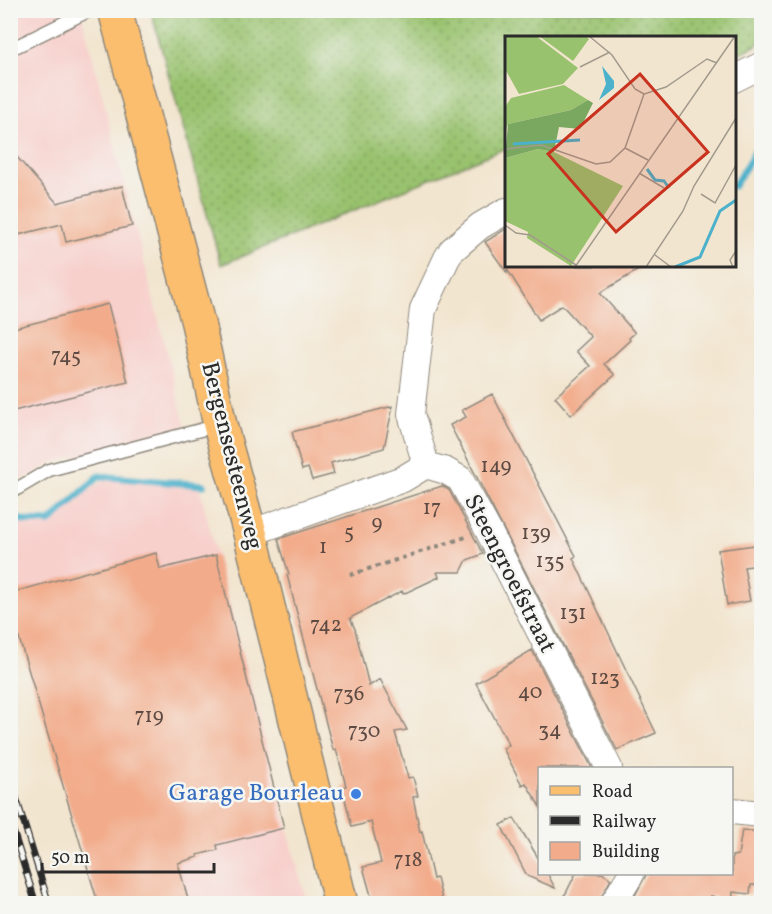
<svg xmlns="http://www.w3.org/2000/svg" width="772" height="914" font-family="Vollkorn,serif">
<defs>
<pattern id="grass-dots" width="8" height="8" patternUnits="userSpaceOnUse" patternTransform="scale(1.5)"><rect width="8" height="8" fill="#99c26e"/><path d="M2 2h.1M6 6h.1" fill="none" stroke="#7d9e5b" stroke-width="1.8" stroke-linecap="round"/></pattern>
</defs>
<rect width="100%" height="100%" fill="#f6f6f2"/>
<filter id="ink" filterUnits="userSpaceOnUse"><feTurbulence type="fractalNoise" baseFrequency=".0167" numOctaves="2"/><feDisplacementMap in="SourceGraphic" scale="12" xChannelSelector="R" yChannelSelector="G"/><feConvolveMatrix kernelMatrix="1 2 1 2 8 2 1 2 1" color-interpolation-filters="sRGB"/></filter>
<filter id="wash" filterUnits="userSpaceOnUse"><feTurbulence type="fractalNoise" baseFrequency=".008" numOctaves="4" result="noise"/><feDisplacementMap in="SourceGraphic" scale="24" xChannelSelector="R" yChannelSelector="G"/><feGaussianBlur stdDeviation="1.35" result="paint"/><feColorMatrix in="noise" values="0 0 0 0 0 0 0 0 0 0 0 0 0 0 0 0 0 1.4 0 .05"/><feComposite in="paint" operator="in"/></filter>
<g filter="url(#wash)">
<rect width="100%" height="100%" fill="#f2e5cf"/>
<path fill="#f7d0cc" d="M 11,11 L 81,11 L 185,425 L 182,429 L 54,462 L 11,486 Z
M 125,479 L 199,487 L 307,903 L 97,903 L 11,608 L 11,522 L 44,526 L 55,522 L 90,489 L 105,480 Z"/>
<path fill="url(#grass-dots)" stroke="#62764c" stroke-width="1.5" d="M 151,11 L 761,11 L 761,41 L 755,46 L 735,55 L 734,38 L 506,38 L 506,148 L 221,265 Z"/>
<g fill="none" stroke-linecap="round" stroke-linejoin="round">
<path stroke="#4cb1cb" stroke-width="7" d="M 734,186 L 762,140
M 10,517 L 26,521 L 50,522 L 99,476 L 204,485"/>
</g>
<g id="blocks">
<path fill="#f2ac8b" d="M 10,149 L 57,203 L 122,186 L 132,226 L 66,242 L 62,224 L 10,237 Z
M 507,228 L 507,266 L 645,266 L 600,293 L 635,333 L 629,338 L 630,340 L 604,364 L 615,375 L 571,415 L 555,397 L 590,366 L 576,351 L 591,337 L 562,305 L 539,320 L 507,269 L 507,273 L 485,242 Z
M 108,304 L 128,382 L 10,412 L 10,329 Z
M 492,394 L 576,556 L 573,558 L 656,733 L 617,750 L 450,425 L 466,417 L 462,410 Z
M 393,406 L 384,448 L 331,463 L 334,474 L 312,480 L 308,468 L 302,470 L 292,432 Z
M 442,486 L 449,490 L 483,554 L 467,560 L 461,572 L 437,572 L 439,577 L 403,594 L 402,591 L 350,618 L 355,629 L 369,686 L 380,679 L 407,730 L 395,732 L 408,778 L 413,777 L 418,796 L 413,797 L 420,832 L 422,831 L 425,844 L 433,879 L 437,878 L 443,903 L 373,903 L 363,867 L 381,863 L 371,822 L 352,827 L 342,787 L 346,786 L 336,749 L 333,750 L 287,575 L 289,574 L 278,539 Z
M 762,544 L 762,565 L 744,567 L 750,601 L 727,605 L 718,550 Z
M 156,553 L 160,569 L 216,555 L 284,828 L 217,845 L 218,850 L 197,855 L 198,857 L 178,863 L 189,903 L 98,903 L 10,608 L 10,593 Z
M 532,650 L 592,768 L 540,768 L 540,807 L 526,783 L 522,785 L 503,748 L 509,745 L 476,683 Z
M 514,818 L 540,861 L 540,873 L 547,873 L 555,888 L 527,876 L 501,825 Z
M 742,830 L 762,832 L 762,885 L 751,885 L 750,894 L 733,892 L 732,902 L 711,896 L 710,903 L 631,903 L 647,873 L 732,873 L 732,856 L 738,855 Z
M 576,873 L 602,873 L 611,879 L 598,903 L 558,903 L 566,893 Z"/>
</g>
</g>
<g filter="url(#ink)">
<use href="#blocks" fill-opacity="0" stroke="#8e887d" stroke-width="1.5"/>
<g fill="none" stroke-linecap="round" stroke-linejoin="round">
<g stroke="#8e887d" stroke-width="15">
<path id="service" d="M 17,46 L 90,10
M 15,490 L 49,470 L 219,425"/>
</g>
<g stroke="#8e887d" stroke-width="28">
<path id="minor" d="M 734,79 L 762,65
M 426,465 L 446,471 L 460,479 L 488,530 L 609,768
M 426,465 L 411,414 L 423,309 L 447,258 L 452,250 L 480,226 L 506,211
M 250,533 L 403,479 L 426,465
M 732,811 L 762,814
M 613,904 L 631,874"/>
</g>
<g stroke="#8e887d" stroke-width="36">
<path id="primary" d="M 115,10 L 198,323 L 220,425 L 250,533 L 341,904"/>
</g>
<path stroke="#8e887d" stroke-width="4" stroke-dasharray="4.5 4.5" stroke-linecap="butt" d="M 350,575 L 466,537"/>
<use href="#service" stroke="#fff" stroke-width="12"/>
<use href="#minor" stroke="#fff" stroke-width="26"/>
<use href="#primary" stroke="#fbbe6e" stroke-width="33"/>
<g stroke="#2b2b2b" stroke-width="7">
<path id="rail" d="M 10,778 L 49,904
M 10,821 L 36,904"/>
</g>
<use href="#rail" stroke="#f6f6f2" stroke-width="4.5" stroke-dasharray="14" stroke-linecap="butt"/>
</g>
</g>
<circle fill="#3f7fe0" stroke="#f6f6f2" stroke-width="2" cx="356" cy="794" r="6"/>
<g text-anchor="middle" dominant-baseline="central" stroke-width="5" stroke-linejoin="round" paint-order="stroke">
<g font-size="21" fill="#5d4b43">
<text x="66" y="356">745</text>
<text x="496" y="466">149</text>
<text x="432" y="508">17</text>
<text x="377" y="523">9</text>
<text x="349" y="532">5</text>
<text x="536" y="533">139</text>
<text x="323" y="547">1</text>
<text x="550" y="561">135</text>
<text x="573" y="613">131</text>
<text x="326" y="625">742</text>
<text x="605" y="678">123</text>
<text x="530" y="692">40</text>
<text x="349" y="694">736</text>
<text x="149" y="716">719</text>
<text x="550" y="730">34</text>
<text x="364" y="731">730</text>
<text x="408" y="860">718</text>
</g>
<g font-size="24" fill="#2b2b2b" stroke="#f6f6f2">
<text transform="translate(231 456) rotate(76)">Bergensesteenweg</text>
<text transform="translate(509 574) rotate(63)">Steengroefstraat</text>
</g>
<g font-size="24" fill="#366cbe" stroke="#f6f6f2" text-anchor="end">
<text x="344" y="794">Garage Bourleau</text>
</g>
</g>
<g transform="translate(505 36)">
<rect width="231" height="231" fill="#f2e5cf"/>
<path d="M 0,0 L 31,0 L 73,32 L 58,48 L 14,58 L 0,33 ZM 34,0 L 81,0 L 84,3 L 68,25 ZM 59,49 L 83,64 L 66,74 L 3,88 L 0,97 L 0,71 L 6,62 ZM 33,113 L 49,116 L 118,150 L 66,230 L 22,202 L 23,196 L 0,185 L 0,122 Z" fill="#99c26e"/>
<path d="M 83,64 L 88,67 L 75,93 L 54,91 L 49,116 L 33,113 L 0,122 L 3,88 L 66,74 Z" fill="#7aa861"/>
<path d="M 97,30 L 109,45 L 109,52 L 94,64 L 101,48 Z" fill="#4cb1cb"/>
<path fill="none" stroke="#4cb1cb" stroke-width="3" d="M 8,108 L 75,104M 142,133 L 150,144 L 159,145 L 164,152M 170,231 L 195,221 L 215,175 L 231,164"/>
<path fill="none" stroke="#a29b8d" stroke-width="1.5" d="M 84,0 L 107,19 L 130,53 L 139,58M 75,31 L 105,16M 120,112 L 143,124M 0,113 L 36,109 L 91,128 L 105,126 L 120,112 L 139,58 L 161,51 L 202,23 L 212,27M 134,137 L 159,152M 196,158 L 210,167 L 231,129M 0,189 L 11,197 L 25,199 L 71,229M 150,219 L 166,231M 70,231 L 230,0M 141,231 L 178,175 L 189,150 L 231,82M 228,231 L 225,224 L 231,215"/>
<path fill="#c8321e" fill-opacity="0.15" stroke="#c8321e" stroke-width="3" d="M 135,38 L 203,116 L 111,196 L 43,118 Z"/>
<rect width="231" height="231" fill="none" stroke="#2b2b2b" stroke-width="3"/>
</g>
<rect width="772" height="914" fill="none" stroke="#f6f6f2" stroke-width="36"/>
<rect x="538" y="767" width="195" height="108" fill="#f6f6f2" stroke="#a5a5a2" stroke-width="1.5"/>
<rect x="550" y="786" width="30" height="9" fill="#fbbe6e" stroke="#a5a5a2" stroke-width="1.5"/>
<text x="592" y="797" font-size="18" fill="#2b2b2b">Road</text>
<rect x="550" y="816" width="30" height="9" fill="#2b2b2b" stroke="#a5a5a2" stroke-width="1.5"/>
<text x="592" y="827" font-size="18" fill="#2b2b2b">Railway</text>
<rect x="550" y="842" width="30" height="18" fill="#f2ac8b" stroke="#a5a5a2" stroke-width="1.5"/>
<text x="592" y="857" font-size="18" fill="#2b2b2b">Building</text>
<path d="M42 863v9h172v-9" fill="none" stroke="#2b2b2b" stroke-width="3"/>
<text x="51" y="863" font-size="18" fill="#2b2b2b" stroke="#f6f6f2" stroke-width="4.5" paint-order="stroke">50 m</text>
</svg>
